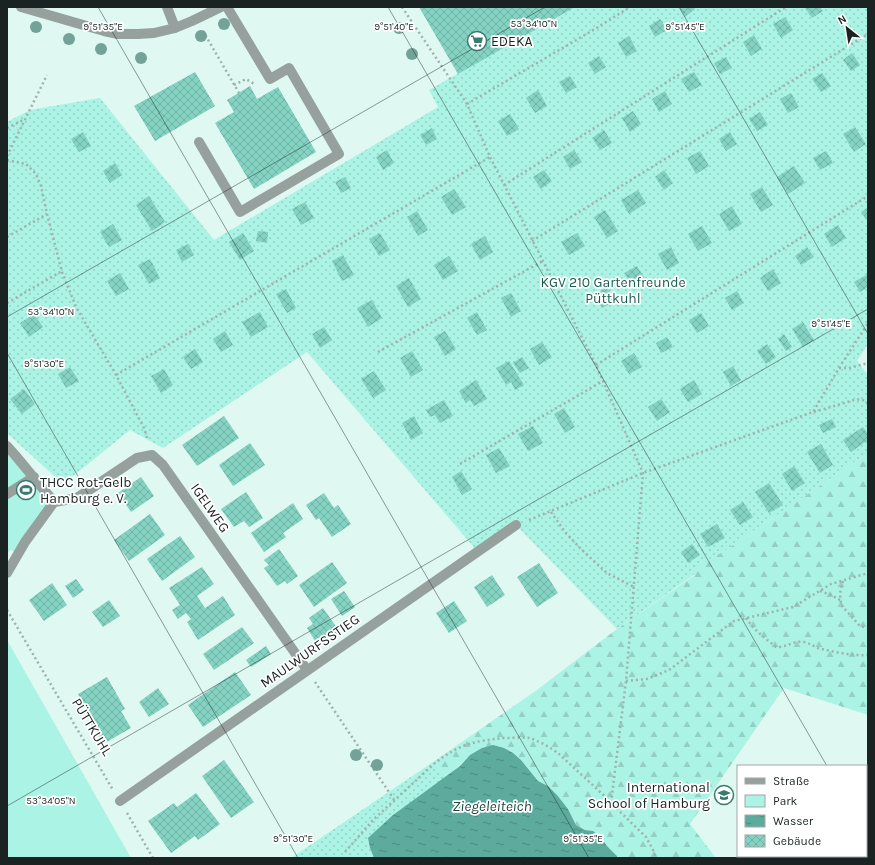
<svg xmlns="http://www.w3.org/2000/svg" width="875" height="865" font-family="Karla,sans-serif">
<defs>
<pattern id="grass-dots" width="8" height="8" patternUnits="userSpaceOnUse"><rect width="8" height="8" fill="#abf3e4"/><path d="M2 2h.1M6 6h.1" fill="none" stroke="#93d0c3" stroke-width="1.8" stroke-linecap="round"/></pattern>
<pattern id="forest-firs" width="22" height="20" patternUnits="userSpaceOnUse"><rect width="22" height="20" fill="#abf3e4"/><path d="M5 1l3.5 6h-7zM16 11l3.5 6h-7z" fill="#93d0c3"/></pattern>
<pattern id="water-ripples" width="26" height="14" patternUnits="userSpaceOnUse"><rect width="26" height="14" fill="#5cab9c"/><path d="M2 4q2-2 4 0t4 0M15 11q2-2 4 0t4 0" fill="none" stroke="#4b8b7f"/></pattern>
<pattern id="building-cross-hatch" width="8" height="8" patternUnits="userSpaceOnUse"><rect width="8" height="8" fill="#83d2c2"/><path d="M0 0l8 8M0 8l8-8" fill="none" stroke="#71b4a6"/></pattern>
</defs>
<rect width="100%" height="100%" fill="#dff8f2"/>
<path fill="url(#grass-dots)" d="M 574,7 L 868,7 L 868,344 L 857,361 L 868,375 L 868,453 L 726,550 L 692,570 L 695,574 L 617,629 L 516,525 L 478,552 L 307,352 L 163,448 L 130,430 L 63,484 L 7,433 L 7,122 L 30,110 L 100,98 L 214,240 L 438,107 L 429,90 Z
M 433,762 L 447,776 L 393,815 L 370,848 L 374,858 L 291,858 Z"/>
<path fill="url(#forest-firs)" d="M 868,453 L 868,715 L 784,688 L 690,824 L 716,858 L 617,858 L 617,856 L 607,846 L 600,836 L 593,831 L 585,830 L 576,825 L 568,809 L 548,786 L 538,781 L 521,760 L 513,753 L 470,755 L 460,765 L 447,776 L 433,762 L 537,690 L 617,629 L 695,575 L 691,570 L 726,550 Z"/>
<path fill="#abf3e4" d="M 7,446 L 54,502 L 19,553 L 11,550 L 7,553 Z
M 7,640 L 131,858 L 7,858 Z"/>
<path fill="url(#water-ripples)" d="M 493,745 L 504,748 L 513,753 L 521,760 L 538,781 L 548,786 L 557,795 L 568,809 L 576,825 L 585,830 L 593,831 L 600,836 L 607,846 L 617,856 L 617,858 L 374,858 L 370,848 L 368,838 L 393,815 L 460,766 L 470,755 L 482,748 Z"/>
<path fill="url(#building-cross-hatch)" d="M 419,7 L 575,7 L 458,74 Z
M 679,7 L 694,7 L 695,9 L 685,17 Z
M 806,7 L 820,7 L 823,11 L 812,18 L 805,8 Z
M 785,17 L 793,30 L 781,38 L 773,24 Z
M 660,19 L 667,30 L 655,37 L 649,26 Z
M 754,35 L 762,49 L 751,56 L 743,42 Z
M 629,36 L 637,51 L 626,57 L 618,43 Z
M 852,53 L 860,65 L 851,71 L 843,60 Z
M 599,56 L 606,67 L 595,74 L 588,63 Z
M 726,57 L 732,68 L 720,74 L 714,63 Z
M 195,72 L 215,106 L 155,141 L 134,106 Z
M 694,72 L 702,85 L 689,92 L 681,79 Z
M 822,73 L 831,86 L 821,92 L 812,79 Z
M 570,76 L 577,87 L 566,93 L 559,82 Z
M 250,86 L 257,99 L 278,87 L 316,152 L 254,189 L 215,123 L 234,112 L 227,100 Z
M 538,90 L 547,106 L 535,113 L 526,98 Z
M 665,91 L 672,104 L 659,112 L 652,99 Z
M 791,93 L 799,107 L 788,113 L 780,99 Z
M 633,111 L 641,124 L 630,132 L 622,118 Z
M 760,112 L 768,125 L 757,131 L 749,119 Z
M 510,114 L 519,129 L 507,136 L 498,121 Z
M 855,127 L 866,144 L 854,152 L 843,134 Z
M 432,128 L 437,139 L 426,145 L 420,135 Z
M 604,130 L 612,143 L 600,150 L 592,138 Z
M 83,132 L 91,146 L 79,152 L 71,139 Z
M 730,132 L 737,144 L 726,151 L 719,139 Z
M 387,150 L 394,163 L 383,170 L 376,157 Z
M 574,150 L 582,162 L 570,169 L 563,157 Z
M 700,151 L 709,166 L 696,174 L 687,158 Z
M 826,151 L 833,163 L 820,170 L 813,158 Z
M 115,163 L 122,175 L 110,183 L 103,171 Z
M 794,166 L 805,183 L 788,194 L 777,177 Z
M 544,170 L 552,181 L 541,189 L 533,177 Z
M 664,170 L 673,183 L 664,190 L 655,177 Z
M 345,177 L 351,188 L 341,193 L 335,182 Z
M 762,187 L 773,205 L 761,212 L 750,194 Z
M 454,189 L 466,207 L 452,215 L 441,197 Z
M 638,190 L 646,203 L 629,214 L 621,200 Z
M 149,196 L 165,222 L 152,231 L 136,205 Z
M 305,202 L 314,218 L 301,225 L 292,209 Z
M 732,206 L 742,224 L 729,231 L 719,214 Z
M 868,207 L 868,222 L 861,212 Z
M 605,210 L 618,231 L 607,238 L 594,217 Z
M 417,211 L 428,230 L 418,236 L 407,217 Z
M 113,224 L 122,240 L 109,247 L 100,232 Z
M 838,225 L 846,238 L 832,247 L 824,234 Z
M 702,226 L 712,243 L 698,251 L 688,234 Z
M 258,231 L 268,232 L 267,243 L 256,241 Z
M 243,233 L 254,251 L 240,260 L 229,242 Z
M 380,233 L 390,250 L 379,256 L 369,239 Z
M 577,233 L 585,246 L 569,255 L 561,242 Z
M 485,236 L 493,252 L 480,260 L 471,244 Z
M 188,244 L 194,255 L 182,262 L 176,250 Z
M 671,247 L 679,263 L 667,270 L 658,254 Z
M 807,247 L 814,257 L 801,265 L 795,256 Z
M 343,255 L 354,275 L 342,281 L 332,261 Z
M 449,256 L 458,271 L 443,280 L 434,265 Z
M 150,259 L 160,278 L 149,284 L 138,265 Z
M 637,266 L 645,279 L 633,287 L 624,273 Z
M 773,269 L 781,283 L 768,291 L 760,278 Z
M 120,273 L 129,289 L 116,296 L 107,281 Z
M 868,274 L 868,287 L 860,292 L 854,282 Z
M 409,278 L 421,299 L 408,307 L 396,286 Z
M 607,287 L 615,301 L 602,308 L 594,295 Z
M 286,289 L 296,308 L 287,313 L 276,294 Z
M 737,291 L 744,303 L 732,310 L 725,298 Z
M 511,293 L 521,311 L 511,317 L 501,298 Z
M 372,300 L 382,318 L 368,327 L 357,308 Z
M 260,312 L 268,327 L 251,337 L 242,322 Z
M 477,312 L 487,330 L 477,335 L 467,318 Z
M 701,313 L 709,326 L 697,333 L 689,320 Z
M 34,314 L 43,327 L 29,337 L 20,323 Z
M 803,322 L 814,340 L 803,347 L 792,329 Z
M 324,327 L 332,340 L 320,348 L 312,334 Z
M 225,331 L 233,345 L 221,352 L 213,339 Z
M 445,331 L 456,349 L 445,356 L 434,337 Z
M 784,334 L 792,347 L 786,351 L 778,339 Z
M 667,337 L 673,347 L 661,353 L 656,343 Z
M 542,342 L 552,357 L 539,365 L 530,349 Z
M 767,344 L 776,357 L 766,364 L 757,351 Z
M 195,349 L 203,362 L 191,369 L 183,357 Z
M 412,351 L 423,370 L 411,377 L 400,358 Z
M 634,353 L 642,367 L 629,374 L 621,361 Z
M 522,357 L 529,368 L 520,373 L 513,363 Z
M 509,361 L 524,385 L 515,390 L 511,382 L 506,385 L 496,368 Z
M 733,366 L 741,380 L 731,386 L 723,372 Z
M 70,367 L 79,381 L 66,388 L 58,374 Z
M 164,369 L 173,385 L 161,393 L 151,376 Z
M 374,371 L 386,390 L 373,398 L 361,379 Z
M 476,380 L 487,399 L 474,406 L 470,400 L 466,403 L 459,391 Z
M 694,380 L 702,394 L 688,402 L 680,389 Z
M 24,389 L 35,404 L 22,414 L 10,399 Z
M 661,399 L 670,412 L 657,421 L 648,407 Z
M 444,400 L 453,416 L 440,423 L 435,415 L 430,417 L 426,410 Z
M 564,408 L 575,427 L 565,433 L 554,414 Z
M 224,416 L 239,438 L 197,466 L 182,445 Z
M 414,416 L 423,433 L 411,440 L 402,423 Z
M 832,419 L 836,427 L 823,433 L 819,425 Z
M 533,426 L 543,443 L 528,451 L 518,434 Z
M 863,427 L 868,434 L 868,440 L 851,452 L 843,440 Z
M 250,443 L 265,465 L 233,486 L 219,465 Z
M 821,444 L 833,465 L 820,473 L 807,452 Z
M 499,448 L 510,466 L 496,473 L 486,455 Z
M 794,466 L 805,483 L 792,491 L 782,474 Z
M 461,471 L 472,489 L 462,495 L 452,477 Z
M 141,477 L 154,496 L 131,512 L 118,493 Z
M 769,483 L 783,505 L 769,513 L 755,492 Z
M 246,492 L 263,518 L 249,527 L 244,521 L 234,527 L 221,509 Z
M 324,493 L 334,508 L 338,505 L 351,524 L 332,537 L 319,518 L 316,520 L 306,505 Z
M 743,502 L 753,517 L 740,525 L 730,510 Z
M 293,503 L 303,519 L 283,533 L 286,537 L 264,552 L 251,533 Z
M 150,514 L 165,535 L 129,561 L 114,540 Z
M 717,524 L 725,538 L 708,547 L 700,534 Z
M 180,536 L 195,557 L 162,581 L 147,559 Z
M 692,544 L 700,555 L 688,563 L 681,552 Z
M 279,549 L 298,576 L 287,584 L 285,581 L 277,586 L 264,568 L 269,565 L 264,560 Z
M 332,562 L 347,583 L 314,607 L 299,585 Z
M 539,563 L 558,593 L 537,607 L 517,577 Z
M 202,567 L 214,584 L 197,596 L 205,608 L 223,596 L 235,615 L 198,640 L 187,622 L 191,619 L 186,613 L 178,619 L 172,610 L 180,605 L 169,588 Z
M 492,575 L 505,595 L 487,607 L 474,587 Z
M 76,579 L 84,590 L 73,598 L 65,586 Z
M 52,583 L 67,605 L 44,621 L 29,600 Z
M 344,591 L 355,607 L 342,616 L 331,599 Z
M 109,600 L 120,616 L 103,627 L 92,612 Z
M 454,601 L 467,621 L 449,633 L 436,613 Z
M 323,608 L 340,632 L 319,647 L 307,628 L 313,624 L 309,618 Z
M 242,627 L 254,643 L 214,670 L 203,654 Z
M 266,646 L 271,654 L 251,667 L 246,660 Z
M 235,672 L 251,695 L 203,727 L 188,705 Z
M 107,677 L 125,709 L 121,711 L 131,728 L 103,744 L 91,724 L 94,722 L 78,694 Z
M 158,688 L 169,704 L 149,717 L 139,702 Z
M 224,760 L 254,802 L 231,818 L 202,776 Z
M 196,793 L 220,824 L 198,840 L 195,836 L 171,853 L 148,821 L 174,803 L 177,807 Z"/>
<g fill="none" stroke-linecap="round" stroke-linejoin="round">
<path stroke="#9eb2ad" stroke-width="2.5" stroke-dasharray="2 3" stroke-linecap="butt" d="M 402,7 L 467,104 L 490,157 L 596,365 L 643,473 L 626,681 L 611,803 L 646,837 L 653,850 L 656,858
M 203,31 L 239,93
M 234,85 L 246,79 L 256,85
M 467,104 L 595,29 L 630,7
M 7,128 L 25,119
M 7,156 L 47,75
M 7,160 L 26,164 L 36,174 L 41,186 L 47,214 L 62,272 L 76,307 L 116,375 L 144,428 L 148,441
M 504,185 L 786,7
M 7,237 L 47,214
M 532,241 L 868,34
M 7,303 L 62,271
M 378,352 L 543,261
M 596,365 L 868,196
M 839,368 L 849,368 L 868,363
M 116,375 L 490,157
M 814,412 L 854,400 C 859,399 864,399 868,404
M 460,464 L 603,381
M 551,512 L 565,532 L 581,549 L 607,573 L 634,587
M 529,520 L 643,473 L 813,412 L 839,368 L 868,323
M 843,581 L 840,593 L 841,605 L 860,626 L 868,628
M 820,591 L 831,595 L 840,600
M 7,610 L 113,790
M 746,618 C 754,630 765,638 776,647 C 786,648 794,640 804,642 C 809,643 813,646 818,648 C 834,652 852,656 868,655
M 626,681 L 647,679 L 669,670 L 734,621 L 793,607 L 831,584 L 868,573
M 315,682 L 395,801
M 127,813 L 153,858
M 345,852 L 373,820 L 435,763 C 459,744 475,741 504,738 C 512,738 521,737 529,738 C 538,740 551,748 559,754 L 611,802"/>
<path stroke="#96a19e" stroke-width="10" d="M 21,7 L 104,31 L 118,34 L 138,34 L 154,33 L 175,28 L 192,21 L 221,7
M 167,7 L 175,28
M 199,142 L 240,212 L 339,154 L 289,68 L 270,79 L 227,7
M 7,446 L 15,455 L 54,502
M 7,494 L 34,477
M 54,502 L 77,498 L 137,458 L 152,455 L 163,465 L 307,670
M 7,573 L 25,542 L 54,502
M 120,801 L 516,525"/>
</g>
<g fill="#73a299">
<circle cx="224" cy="24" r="6"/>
<circle cx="36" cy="27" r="6"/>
<circle cx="399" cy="28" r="6"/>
<circle cx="201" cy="36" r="6"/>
<circle cx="69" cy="39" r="6"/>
<circle cx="101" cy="49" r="6"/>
<circle cx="412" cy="54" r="6"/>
<circle cx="141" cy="58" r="6"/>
<circle cx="356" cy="755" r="6"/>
<circle cx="377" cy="765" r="6"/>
</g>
<path fill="none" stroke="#1a2321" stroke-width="1" stroke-opacity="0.45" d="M 98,7 L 589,858M 388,7 L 827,766M 679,7 L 868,334M 7,317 L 545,7M 7,353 L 298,858M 866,798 L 868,797M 7,806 L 868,309M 866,834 L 868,838M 7,857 L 8,858M 762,858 L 766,856"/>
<defs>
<g id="supermarket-ring" transform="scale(1)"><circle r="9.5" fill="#fff" stroke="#387c6f" stroke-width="1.5"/><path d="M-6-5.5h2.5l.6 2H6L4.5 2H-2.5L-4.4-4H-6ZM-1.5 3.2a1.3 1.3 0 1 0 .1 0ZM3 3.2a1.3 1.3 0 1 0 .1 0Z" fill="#387c6f"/></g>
<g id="stadium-ring" transform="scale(1)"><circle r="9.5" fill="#fff" stroke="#387c6f" stroke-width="1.5"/><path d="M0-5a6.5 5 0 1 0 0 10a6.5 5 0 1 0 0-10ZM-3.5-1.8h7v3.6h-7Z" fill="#387c6f"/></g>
<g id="school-ring" transform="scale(1)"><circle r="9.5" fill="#fff" stroke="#387c6f" stroke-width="1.5"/><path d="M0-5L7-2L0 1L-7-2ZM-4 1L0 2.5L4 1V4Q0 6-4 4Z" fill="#387c6f"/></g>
</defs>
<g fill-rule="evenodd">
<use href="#supermarket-ring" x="477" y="41"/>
<use href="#stadium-ring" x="26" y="490"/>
<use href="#school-ring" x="724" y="795"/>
</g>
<g text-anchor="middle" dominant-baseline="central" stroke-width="3.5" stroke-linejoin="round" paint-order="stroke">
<g font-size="14" fill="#1a2321" stroke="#fff" text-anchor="start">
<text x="491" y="41">EDEKA</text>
<text x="40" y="482">THCC Rot-Gelb<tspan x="40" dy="16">Hamburg e. V.</tspan></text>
<text x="710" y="787" text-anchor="end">International<tspan x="710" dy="16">School of Hamburg</tspan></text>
</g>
<g font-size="14" fill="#1b5c51" stroke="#fff">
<text x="613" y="282">KGV 210 Gartenfreunde<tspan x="613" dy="16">Püttkuhl</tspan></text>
</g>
<g font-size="14" fill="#1a2321" stroke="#fff">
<text transform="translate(210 508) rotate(55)">IGELWEG</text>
<text transform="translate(310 651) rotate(-35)">MAULWURFSSTIEG</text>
<text transform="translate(92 727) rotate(59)">PÜTTKUHL</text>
</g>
<g font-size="15" font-style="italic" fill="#20453e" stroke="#fff">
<text x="492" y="806">Ziegeleiteich</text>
</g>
</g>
<g font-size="10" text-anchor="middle" fill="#1a2321" stroke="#fff" stroke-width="3.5" stroke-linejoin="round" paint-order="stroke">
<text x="534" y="27">53°34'10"N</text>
<text x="103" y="30">9°51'35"E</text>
<text x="685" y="30">9°51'45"E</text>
<text x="394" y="30">9°51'40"E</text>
<text x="51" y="315">53°34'10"N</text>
<text x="831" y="327">9°51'45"E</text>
<text x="44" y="367">9°51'30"E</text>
<text x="51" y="804">53°34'05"N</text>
<text x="293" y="842">9°51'30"E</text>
<text x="583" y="842">9°51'35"E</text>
</g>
<rect width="875" height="865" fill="none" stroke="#1a2321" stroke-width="16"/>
<rect x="737" y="765" width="130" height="92" fill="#ffffff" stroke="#a3a7a6"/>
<rect x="745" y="778" width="20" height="6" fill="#96a19e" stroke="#a3a7a6"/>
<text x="773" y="785" font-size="12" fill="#1a2321">Straße</text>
<rect x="745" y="795" width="20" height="12" fill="#abf3e4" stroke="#a3a7a6"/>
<text x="773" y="805" font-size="12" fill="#1a2321">Park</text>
<rect x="745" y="815" width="20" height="12" fill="url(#water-ripples)" stroke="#a3a7a6"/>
<text x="773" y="825" font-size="12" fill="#1a2321">Wasser</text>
<rect x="745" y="835" width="20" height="12" fill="url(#building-cross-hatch)" stroke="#a3a7a6"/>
<text x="773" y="845" font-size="12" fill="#1a2321">Gebäude</text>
<g transform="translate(847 28) rotate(330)" stroke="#ffffff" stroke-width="3" paint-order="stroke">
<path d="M0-3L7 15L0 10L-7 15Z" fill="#1a2321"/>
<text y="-6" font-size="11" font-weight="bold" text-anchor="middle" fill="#1a2321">N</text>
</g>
</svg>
